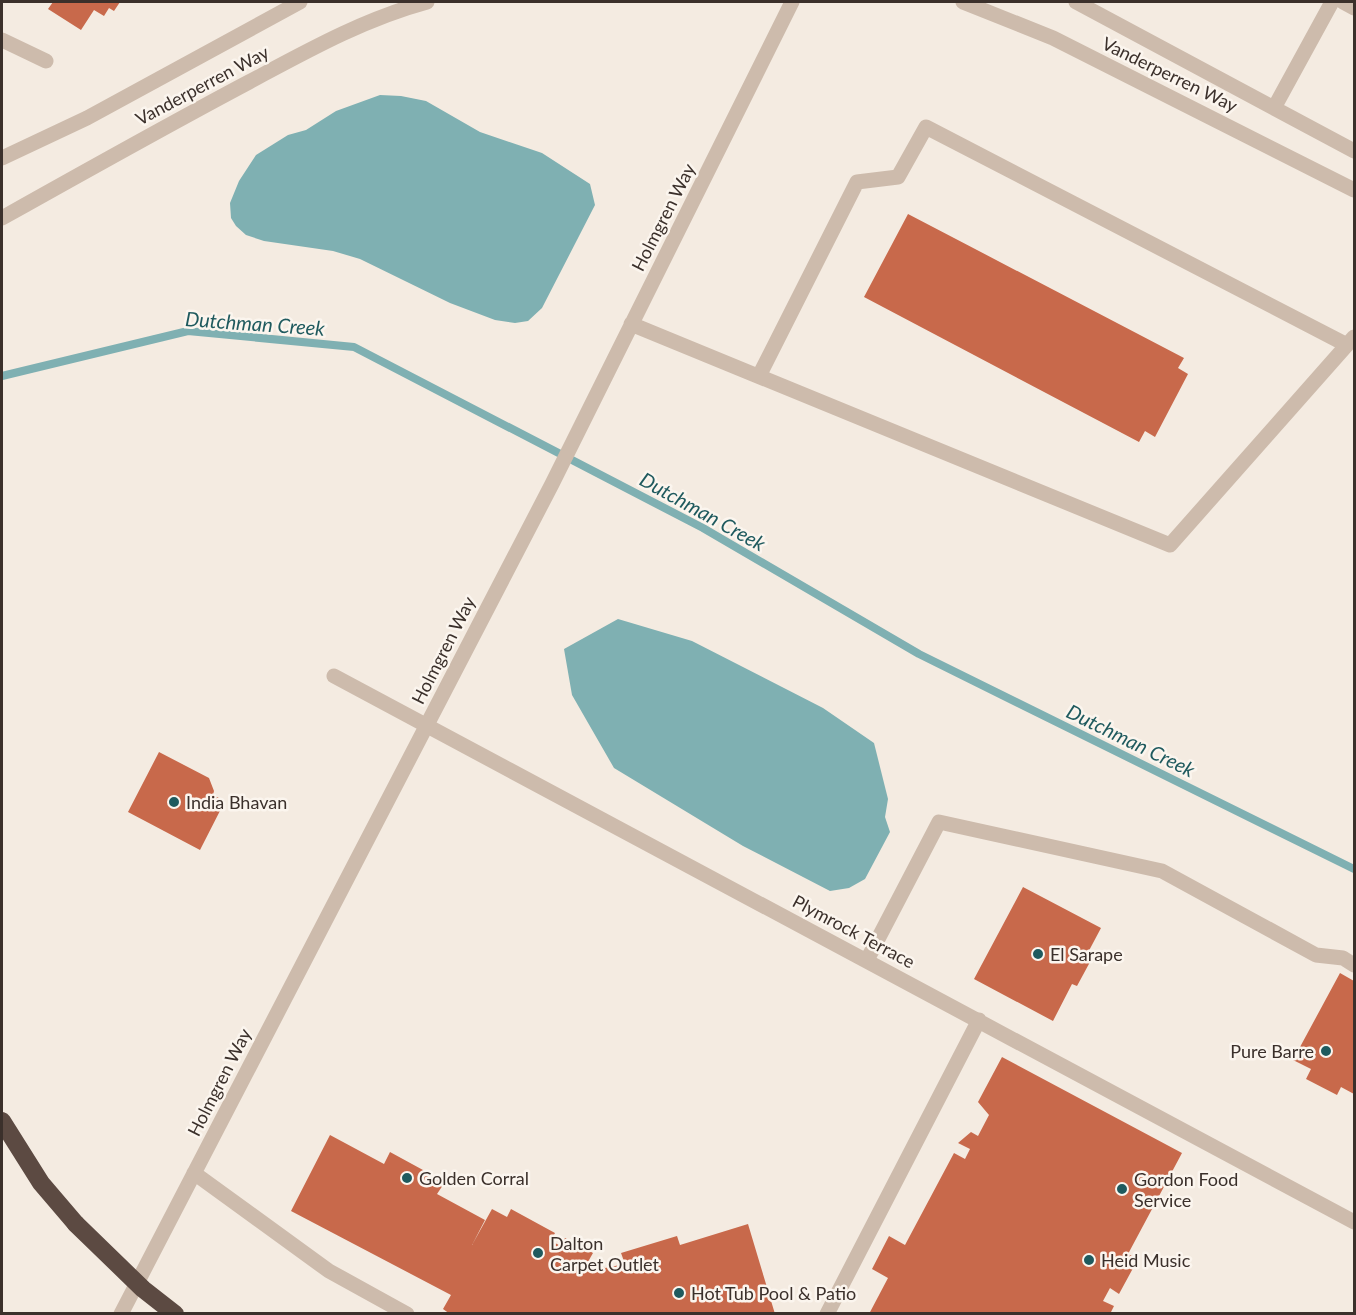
<svg xmlns="http://www.w3.org/2000/svg" width="1356" height="1315" font-family="Lato,sans-serif">
<rect width="100%" height="100%" fill="#f4ebe1"/>
<path fill="#7fb0b2" d="M 380,95 L 401,96 L 426,101 L 480,132 L 542,153 L 590,184 L 595,205 L 542,308 L 528,321 L 515,323 L 495,320 L 450,303 L 360,259 L 333,251 L 264,241 L 246,235 L 236,226 L 231,218 L 230,203 L 239,181 L 256,155 L 288,135 L 306,130 L 336,111 Z
M 618,619 L 692,641 L 823,708 L 874,743 L 888,799 L 885,817 L 890,832 L 865,879 L 849,888 L 830,891 L 743,846 L 614,768 L 572,695 L 564,649 Z"/>
<g fill="none" stroke-linecap="round" stroke-linejoin="round">
<path stroke="#7fb0b2" stroke-width="8" d="M 2,376 L 188,331 L 354,347 L 703,528 L 919,654 L 1354,869"/>
</g>
<path fill="#c8694b" d="M 53,2 L 120,2 L 114,11 L 109,8 L 104,16 L 94,10 L 81,30 L 48,9 Z
M 908,214 L 1184,358 L 1178,368 L 1188,374 L 1155,437 L 1145,431 L 1139,442 L 864,297 Z
M 159,752 L 209,778 L 214,791 L 213,795 L 225,801 L 200,850 L 128,812 Z
M 1023,887 L 1101,928 L 1084,960 L 1090,962 L 1077,986 L 1072,984 L 1053,1021 L 974,979 Z
M 1340,973 L 1354,981 L 1354,1094 L 1341,1087 L 1337,1095 L 1306,1079 L 1311,1069 L 1293,1060 Z
M 1002,1057 L 1182,1153 L 1128,1254 L 1138,1259 L 1119,1294 L 1110,1288 L 1103,1301 L 1114,1306 L 1110,1314 L 869,1314 L 888,1278 L 872,1269 L 889,1236 L 905,1245 L 954,1153 L 965,1159 L 970,1149 L 958,1143 L 971,1132 L 978,1136 L 989,1115 L 978,1102 Z
M 330,1135 L 384,1164 L 390,1152 L 445,1182 L 437,1194 L 485,1220 L 472,1245 L 492,1209 L 507,1217 L 511,1209 L 555,1233 L 551,1241 L 561,1246 L 565,1238 L 593,1253 L 589,1260 L 605,1268 L 625,1264 L 621,1253 L 677,1236 L 680,1245 L 748,1224 L 775,1314 L 450,1314 L 443,1309 L 451,1295 L 291,1211 Z"/>
<g fill="none" stroke-linecap="round" stroke-linejoin="round">
<path stroke="#cdbbac" stroke-width="15" d="M 963,2 L 1053,38 L 1354,190
M 1076,2 L 1354,151
M 1343,2 L 1354,8
M 2,40 L 46,61
M 1274,108 L 1332,2
M 2,158 L 87,118 L 300,2
M 2,218 C 84,172 166,126 249,82 C 307,51 364,19 427,2
M 631,324 L 1170,545 L 1354,337
M 759,376 L 857,182 L 898,177 L 926,127 L 1347,345
M 334,676 L 1354,1222
M 867,960 L 939,822 L 1162,871 L 1316,955 L 1343,958 L 1354,965
M 194,1173 L 329,1271 L 407,1314
M 121,1314 L 552,484 L 792,2
M 827,1314 L 979,1020"/>
<path stroke="#5c4a42" stroke-width="18" d="M 2,1121 L 41,1183 L 76,1224"/>
<path stroke="#5c4a42" stroke-width="18" d="M 76,1224 L 143,1289 L 175,1314"/>
</g>
<g fill="#1f5a5e" stroke="#fbf5ee" stroke-width="2">
<circle cx="174" cy="802" r="6"/>
<circle cx="1038" cy="954" r="6"/>
<circle cx="1326" cy="1051" r="6"/>
<circle cx="407" cy="1178" r="6"/>
<circle cx="1122" cy="1189" r="6"/>
<circle cx="538" cy="1253" r="6"/>
<circle cx="1089" cy="1260" r="6"/>
<circle cx="679" cy="1293" r="6"/>
</g>
<g text-anchor="middle" dominant-baseline="central" stroke-width="5" stroke-linejoin="round" paint-order="stroke">
<g font-size="18" fill="#3b302b" stroke="#fbf5ee">
<text transform="translate(1170 74) rotate(26)">Vanderperren Way</text>
<text transform="translate(202 85) rotate(-28)">Vanderperren Way</text>
<text transform="translate(663 217) rotate(-63)">Holmgren Way</text>
<text transform="translate(443 650) rotate(-63)">Holmgren Way</text>
<text transform="translate(854 931) rotate(28)">Plymrock Terrace</text>
<text transform="translate(219 1082) rotate(-63)">Holmgren Way</text>
</g>
<g font-size="18" fill="#3b302b" stroke="#fbf5ee" text-anchor="start">
<text x="186" y="802">India Bhavan</text>
<text x="1050" y="954">El Sarape</text>
<text x="1314" y="1051" text-anchor="end">Pure Barre</text>
<text x="419" y="1178">Golden Corral</text>
<text x="1134" y="1179">Gordon Food<tspan x="1134" dy="21">Service</tspan></text>
<text x="550" y="1243">Dalton<tspan x="550" dy="21">Carpet Outlet</tspan></text>
<text x="1101" y="1260">Heid Music</text>
<text x="691" y="1293">Hot Tub Pool &amp; Patio</text>
</g>
<g font-size="20" font-style="italic" fill="#1f5a5e" stroke="#fbf5ee">
<text transform="translate(255 323) rotate(4)">Dutchman Creek</text>
<text transform="translate(703 511) rotate(29)">Dutchman Creek</text>
<text transform="translate(1131 740) rotate(26)">Dutchman Creek</text>
</g>
</g>
<rect width="1356" height="1315" fill="none" stroke="#3b302b" stroke-width="6"/>
</svg>
